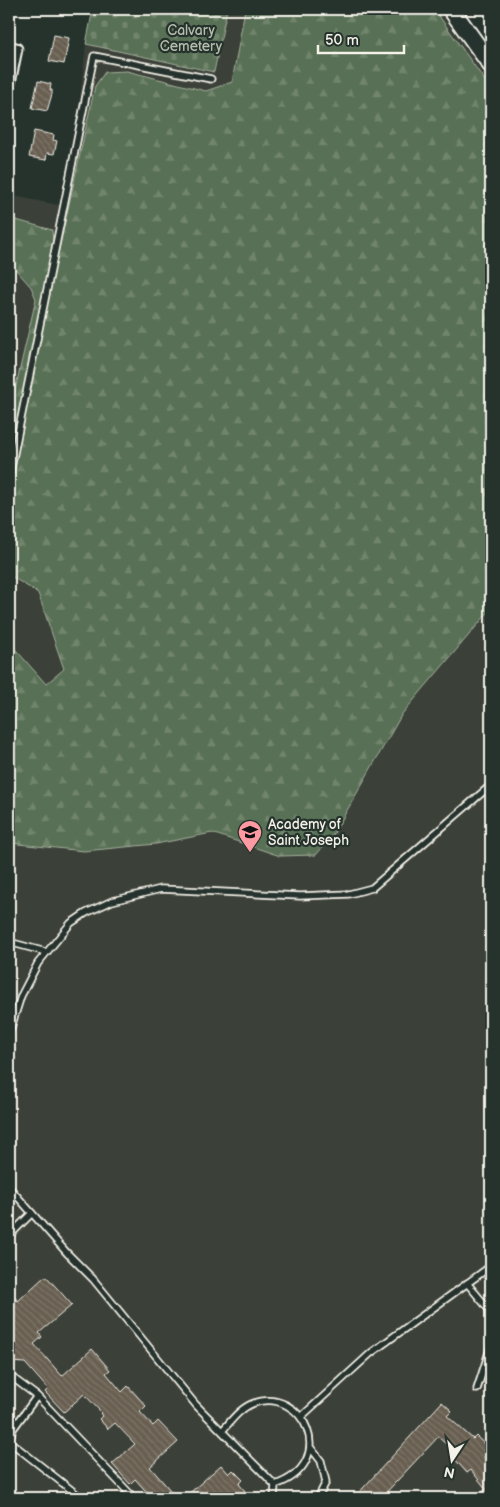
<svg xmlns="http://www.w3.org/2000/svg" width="500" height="1507" font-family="'Balsamiq Sans',sans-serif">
<defs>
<pattern id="forest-firs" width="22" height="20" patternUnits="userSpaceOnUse" patternTransform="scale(1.25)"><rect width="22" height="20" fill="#587055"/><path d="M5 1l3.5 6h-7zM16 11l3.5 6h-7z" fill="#71856d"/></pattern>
<pattern id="cemetery-stones" width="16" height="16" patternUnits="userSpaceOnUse" patternTransform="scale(1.25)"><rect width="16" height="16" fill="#587055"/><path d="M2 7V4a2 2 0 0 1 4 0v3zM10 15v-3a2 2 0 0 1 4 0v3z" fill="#71856d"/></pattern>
<pattern id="building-back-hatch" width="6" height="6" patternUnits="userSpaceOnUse" patternTransform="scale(1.25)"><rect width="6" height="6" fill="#685f51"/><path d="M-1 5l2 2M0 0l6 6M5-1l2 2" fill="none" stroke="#7e766a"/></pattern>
</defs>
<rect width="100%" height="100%" fill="#26332d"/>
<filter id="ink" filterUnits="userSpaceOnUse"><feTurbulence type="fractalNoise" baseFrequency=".02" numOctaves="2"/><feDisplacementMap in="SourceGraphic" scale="10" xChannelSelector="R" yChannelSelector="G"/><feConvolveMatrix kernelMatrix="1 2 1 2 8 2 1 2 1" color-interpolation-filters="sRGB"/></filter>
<g filter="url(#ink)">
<path fill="#3a4038" d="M 227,9 L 438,9 L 491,83 L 491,1498 L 9,1498 L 9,195 L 68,207 L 86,44 L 214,72 Z"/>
<path fill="url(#forest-firs)" stroke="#a6b09e" d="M 245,9 L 434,9 L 491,89 L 491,609 L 402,714 L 333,835 L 316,855 L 280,856 L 212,833 L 156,844 L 84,851 L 18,844 L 9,841 L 9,642 L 46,684 L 64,669 L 38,593 L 9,575 L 9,416 L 36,299 L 31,287 L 9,262 L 9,218 L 52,230 L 55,268 L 95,86 L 105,72 L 127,71 L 206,91 L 232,82 Z"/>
<path fill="url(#cemetery-stones)" stroke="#a6b09e" d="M 93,9 L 227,9 L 214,72 L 86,44 Z"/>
<path fill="url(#building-back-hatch)" stroke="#f4f1e8" d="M 54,35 L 69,38 L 64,64 L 49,61 Z
M 38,81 L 51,84 L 50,90 L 52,90 L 52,94 L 47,111 L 32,108 Z
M 34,131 L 54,135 L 53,140 L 57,141 L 54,154 L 47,153 L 46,160 L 29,157 Z
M 44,1277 L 47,1277 L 72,1305 L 39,1333 L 42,1337 L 34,1344 L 62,1376 L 92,1349 L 110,1370 L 106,1373 L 122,1392 L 128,1386 L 146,1406 L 140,1412 L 153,1426 L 158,1421 L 178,1442 L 150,1467 L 177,1498 L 152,1498 L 135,1479 L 130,1484 L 112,1464 L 135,1444 L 115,1423 L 108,1429 L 99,1419 L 102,1416 L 100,1413 L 101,1412 L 84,1394 L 64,1412 L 45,1392 L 48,1389 L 25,1363 L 9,1362 L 9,1290 L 18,1301 Z
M 442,1402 L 452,1411 L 447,1416 L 473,1439 L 476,1436 L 491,1450 L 484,1457 L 491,1465 L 491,1498 L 474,1498 L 486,1489 L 471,1470 L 467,1473 L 452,1456 L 455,1452 L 438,1437 L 381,1498 L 354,1498 Z
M 221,1465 L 229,1474 L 233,1470 L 243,1480 L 239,1484 L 245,1491 L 237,1498 L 184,1498 Z"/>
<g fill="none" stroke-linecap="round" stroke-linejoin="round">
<g stroke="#f4f1e8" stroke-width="9">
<path id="lane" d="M 9,478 L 94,56 L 211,79
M 9,942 L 46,952
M 9,1034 L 21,996 L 38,963 L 71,923 L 86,913 L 112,901 L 161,889 L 300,896 L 349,894 L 372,888 L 491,785
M 9,1187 L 67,1253 L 93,1279 L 196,1405 L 275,1485
M 9,1236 L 32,1213
M 467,1283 L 491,1312
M 9,1375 L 37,1396
M 477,1389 L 491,1346
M 301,1417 L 371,1353 L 491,1266
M 222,1431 C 231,1421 240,1408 254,1403 C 303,1386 340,1463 275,1485
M 9,1440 L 13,1429 L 37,1396 L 134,1498
M 9,1441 L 74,1492 L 80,1498
M 310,1447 L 321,1461 L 326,1482 L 318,1498
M 274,1498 L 275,1485"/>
</g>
<g stroke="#f4f1e8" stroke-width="15">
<path id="street" d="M 9,48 L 16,49 L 9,83"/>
</g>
<g stroke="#f4f1e8" stroke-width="20">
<path id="secondary" d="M 451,9 L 491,65"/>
</g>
<use href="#lane" stroke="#26332d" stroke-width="5.5"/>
<use href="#street" stroke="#26332d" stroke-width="11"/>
<use href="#secondary" stroke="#26332d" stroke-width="16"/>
</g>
</g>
<defs>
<g id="school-pin" transform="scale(1.25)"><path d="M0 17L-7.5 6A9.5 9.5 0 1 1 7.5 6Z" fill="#ff9aa2" stroke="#26332d"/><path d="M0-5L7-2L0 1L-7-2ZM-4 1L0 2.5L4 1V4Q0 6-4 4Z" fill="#111"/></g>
</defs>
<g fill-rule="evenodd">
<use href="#school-pin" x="250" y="832"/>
</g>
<g text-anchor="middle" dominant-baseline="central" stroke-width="4.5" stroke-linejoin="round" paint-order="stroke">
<g font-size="14" fill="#b6bdad" stroke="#26332d">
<text x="191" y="30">Calvary<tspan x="191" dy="16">Cemetery</tspan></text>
</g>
<g font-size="14" fill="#f4f1e8" stroke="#26332d" text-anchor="start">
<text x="268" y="824">Academy of<tspan x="268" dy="16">Saint Joseph</tspan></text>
</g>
</g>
<rect width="500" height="1507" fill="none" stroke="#26332d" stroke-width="30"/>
<rect x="15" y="15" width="470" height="1477" fill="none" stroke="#f4f1e8" stroke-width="2" filter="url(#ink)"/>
<g transform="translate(452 1460) rotate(192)" stroke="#26332d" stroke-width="4" paint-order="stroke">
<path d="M0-4L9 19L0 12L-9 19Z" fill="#f4f1e8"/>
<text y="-8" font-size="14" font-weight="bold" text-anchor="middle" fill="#f4f1e8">N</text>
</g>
<path d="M318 45v8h86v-8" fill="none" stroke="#f4f1e8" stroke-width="2.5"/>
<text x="325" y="45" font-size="15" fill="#f4f1e8" stroke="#26332d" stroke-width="4" paint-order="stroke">50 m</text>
</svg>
